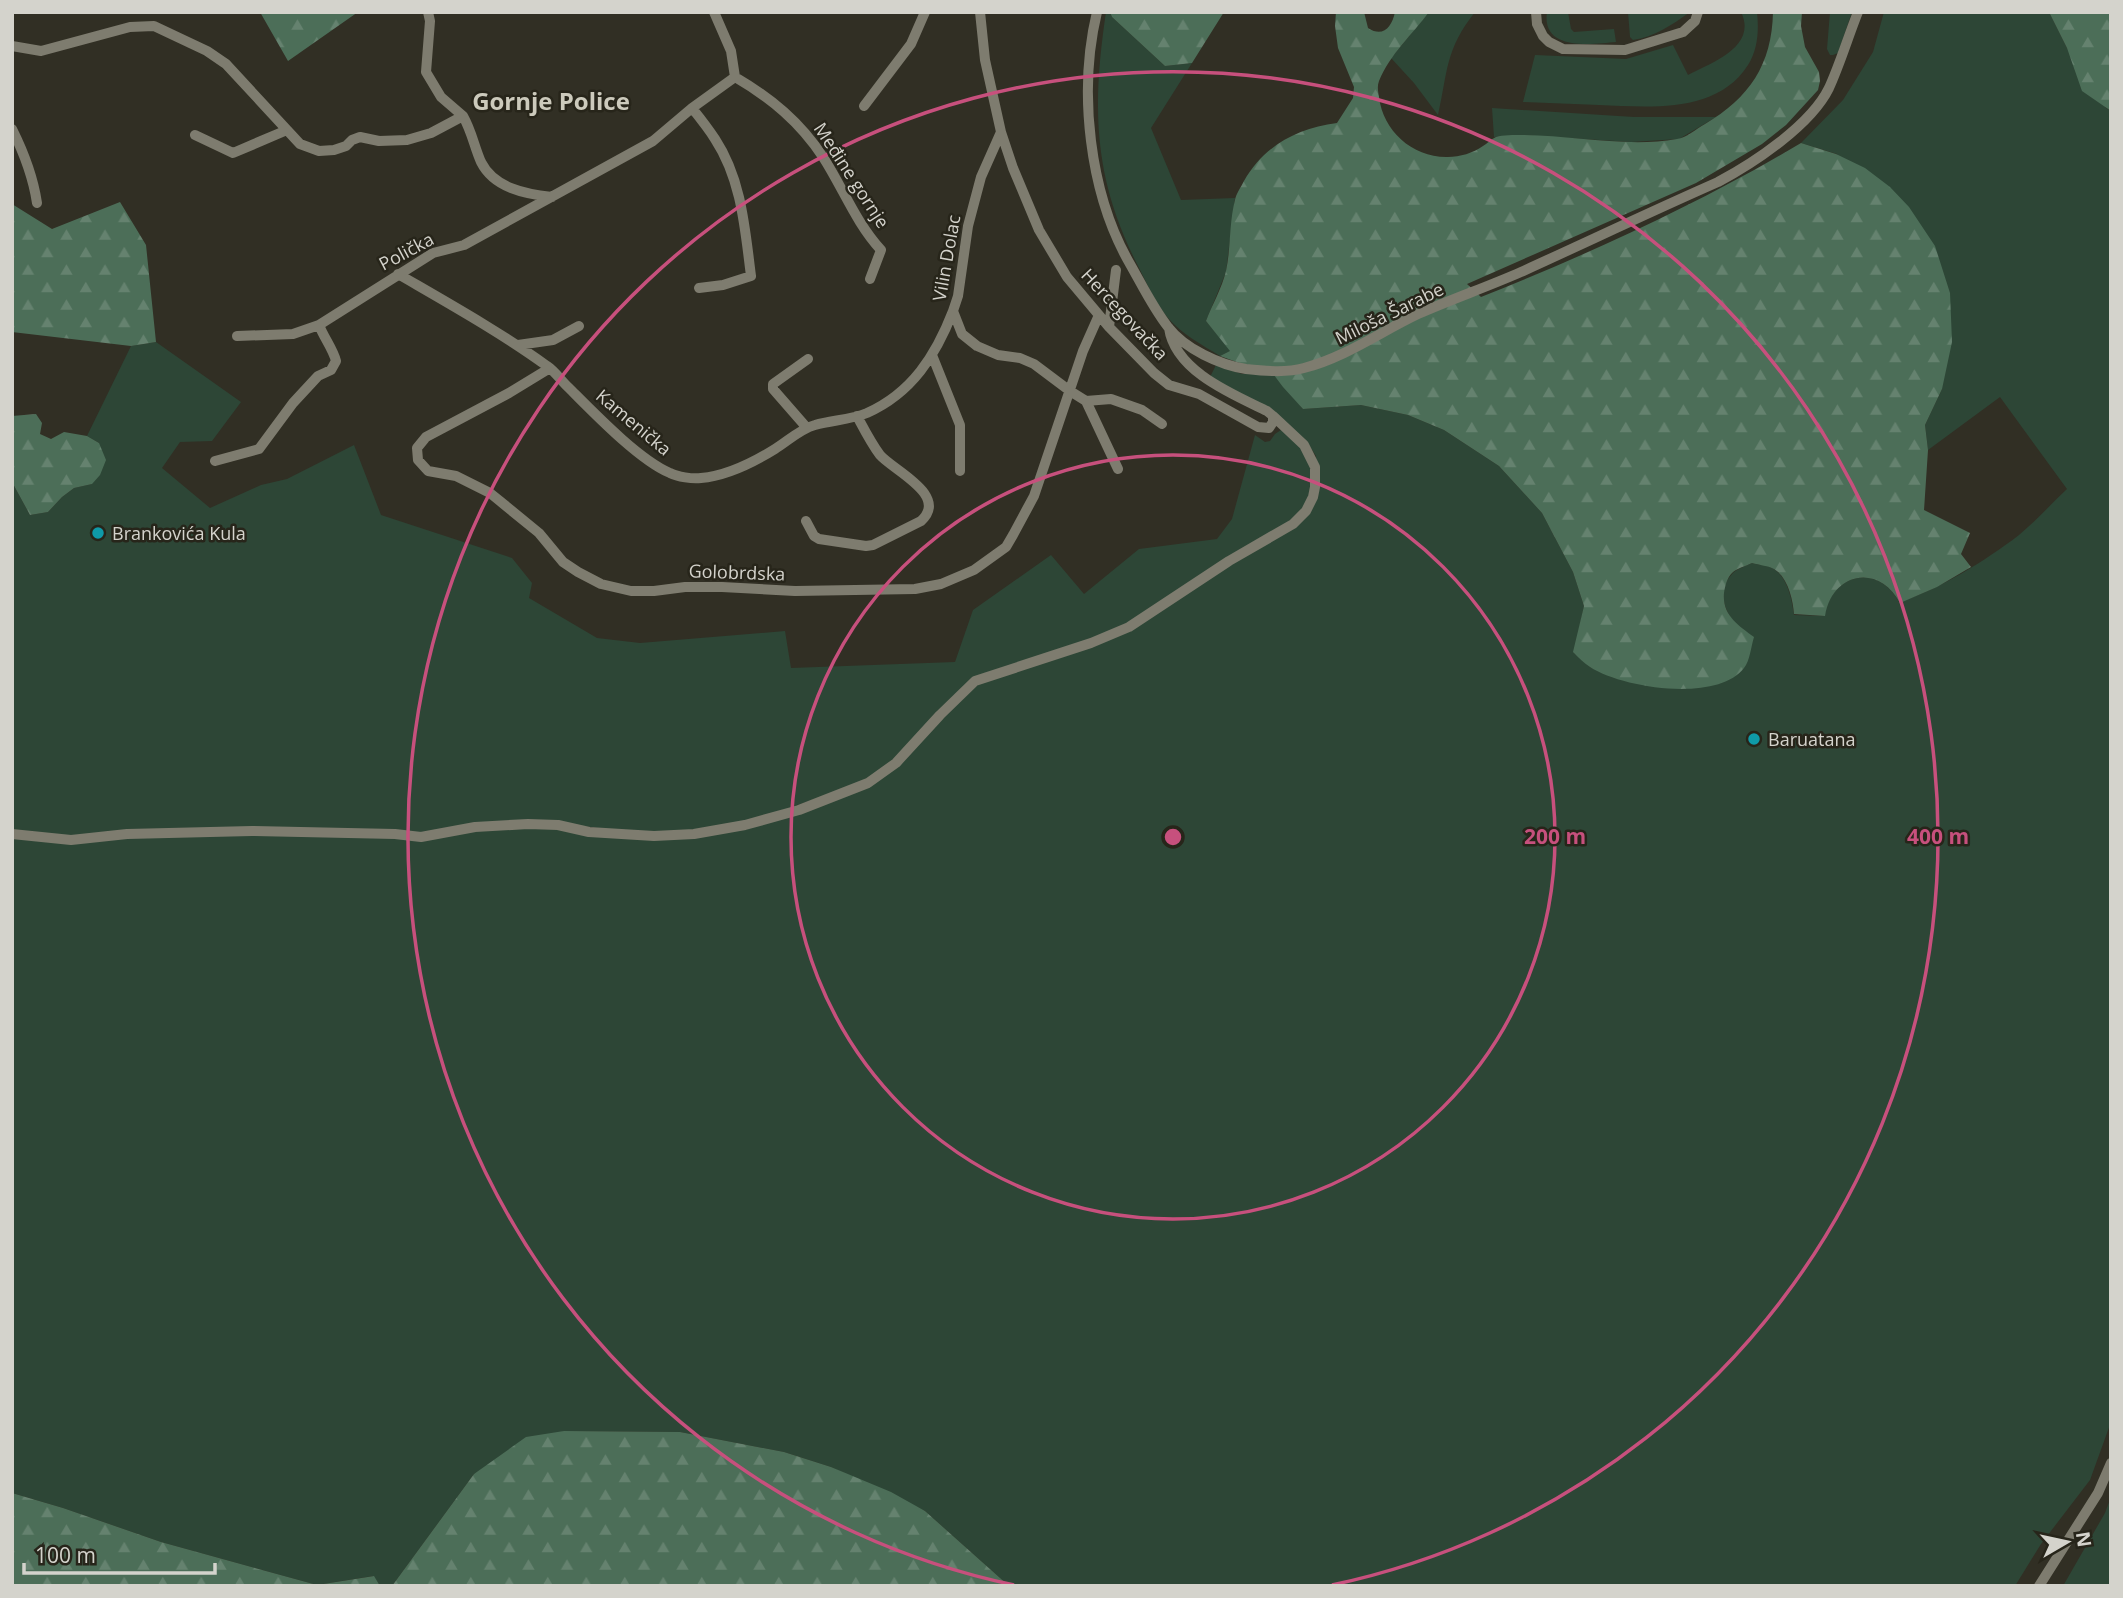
<svg xmlns="http://www.w3.org/2000/svg" width="2123" height="1598" font-family="'Open Sans',sans-serif">
<defs>
<pattern id="forest-firs" width="22" height="20" patternUnits="userSpaceOnUse" patternTransform="scale(1.75)"><rect width="22" height="20" fill="#4c6e58"/><path d="M5 1l3.5 6h-7zM16 11l3.5 6h-7z" fill="#65826f"/></pattern>
</defs>
<rect width="100%" height="100%" fill="#312f24"/>
<path fill="#2d4636" d="M 1106,12 L 1110,12 L 1112,17 L 1165,66 L 1192,63 L 1151,128 L 1181,200 L 1235,198 L 1226,272 L 1206,321 L 1231,351 L 1220,356 C 1202,345 1182,334 1168,318 C 1154,302 1146,281 1136,262 C 1093,176 1092,106 1106,12 Z
M 1429,12 L 1475,12 C 1445,50 1448,71 1438,115 L 1414,83 L 1391,58 Z
M 1547,12 L 1568,12 L 1571,29 L 1574,32 L 1614,29 L 1616,42 C 1593,44 1541,52 1547,12 Z
M 1628,12 L 1690,12 C 1672,25 1654,37 1633,40 L 1630,37 Z
M 1741,12 L 1757,12 C 1759,30 1758,49 1748,65 C 1717,114 1650,107 1599,105 C 1574,104 1549,103 1523,102 L 1535,55 L 1626,59 L 1673,45 L 1688,75 C 1711,63 1758,47 1741,12 Z
M 1830,12 L 1852,12 L 1838,53 L 1833,55 L 1830,55 L 1827,49 Z
M 1884,12 L 2049,12 L 2067,48 L 2106,108 L 2111,111 L 2111,1422 L 2090,1480 L 2041,1544 L 2015,1586 L 1009,1586 L 925,1511 L 831,1467 L 784,1452 L 680,1432 L 564,1431 L 474,1474 L 392,1586 L 380,1586 L 373,1576 L 317,1585 L 161,1542 L 63,1508 L 12,1493 L 12,835 L 395,835 L 528,826 L 695,836 L 869,784 L 976,683 L 1092,645 L 1294,526 L 1317,477 L 1316,456 L 1307,442 L 1210,377 L 1216,365 L 1242,374 L 1274,374 L 1303,409 L 1361,405 L 1408,415 L 1444,430 L 1499,466 L 1542,513 L 1573,572 L 1584,606 L 1574,653 L 1590,667 L 1612,676 L 1734,622 C 1723,608 1718,589 1732,574 C 1737,568 1746,566 1752,563 C 1759,565 1769,565 1774,569 C 1788,578 1792,600 1794,615 L 1824,616 C 1832,573 1878,563 1899,602 C 1940,589 1985,561 2019,535 C 2036,521 2051,504 2067,489 L 2000,397 L 1928,450 L 1925,425 L 1942,389 L 1837,154 L 1801,143 L 1843,100 L 1873,52 Z
M 1492,108 L 1634,117 L 1716,117 L 1679,139 L 1631,142 L 1522,135 L 1494,137 Z
M 156,342 L 241,402 L 212,441 L 180,442 L 162,468 L 210,508 L 261,485 L 287,479 L 354,445 L 381,515 L 512,558 L 532,583 L 529,598 L 597,638 L 640,643 L 785,631 L 791,668 L 955,662 L 973,610 L 1051,555 L 1084,594 L 1139,549 L 1217,539 L 1232,519 L 1255,435 L 1265,442 L 1270,441 L 1275,434 L 1281,430 L 1287,432 L 1310,459 L 1311,496 L 1292,523 L 1129,626 L 974,680 L 914,742 L 868,781 L 744,823 L 654,835 L 558,823 L 421,835 L 395,832 L 71,838 L 12,832 L 12,482 L 30,515 L 48,512 L 62,497 L 74,488 L 92,484 L 99,443 L 87,436 L 131,346 Z
M 2111,1497 L 2111,1586 L 2063,1586 L 2105,1513 Z"/>
<path fill="url(#forest-firs)" d="M 260,12 L 358,12 L 288,61 Z
M 1110,12 L 1224,12 L 1192,63 L 1165,66 L 1112,17 Z
M 1336,12 L 1364,12 L 1368,28 C 1383,38 1392,27 1395,12 L 1429,12 C 1412,35 1390,54 1379,81 C 1377,86 1378,91 1379,97 C 1383,131 1413,158 1448,157 C 1460,157 1473,153 1483,146 C 1487,144 1491,139 1496,137 C 1503,135 1514,135 1522,135 C 1573,135 1627,148 1677,139 C 1686,138 1696,129 1705,124 C 1749,98 1772,65 1773,12 L 1802,12 L 1801,26 L 1805,47 L 1819,72 L 1820,81 L 1818,90 L 1786,125 L 1762,144 L 1696,183 L 1467,284 L 1481,297 C 1591,253 1699,204 1801,143 L 1836,154 L 1865,168 L 1890,187 L 1909,207 L 1935,246 L 1950,293 L 1952,342 L 1942,389 L 1925,425 L 1928,450 L 1924,510 L 1970,533 L 1961,554 L 1971,567 L 1937,587 L 1900,603 C 1879,563 1832,572 1825,616 L 1794,614 C 1793,600 1788,577 1774,569 C 1769,566 1759,565 1752,563 C 1746,566 1737,568 1732,573 C 1727,578 1725,586 1724,593 C 1722,615 1738,625 1754,637 C 1751,646 1750,661 1744,668 C 1717,703 1622,688 1590,667 C 1584,663 1578,657 1573,652 L 1584,606 L 1573,572 L 1542,513 L 1499,466 L 1444,430 L 1408,415 L 1361,405 L 1303,409 L 1283,387 L 1268,367 L 1245,365 L 1220,356 L 1230,351 L 1206,321 C 1212,305 1222,288 1226,271 C 1231,248 1229,223 1235,200 C 1236,194 1241,187 1244,181 C 1264,146 1297,128 1337,123 L 1353,98 L 1354,87 L 1338,48 L 1335,26 Z
M 2049,12 L 2111,12 L 2111,111 L 2082,91 L 2067,48 Z
M 120,202 L 146,245 L 156,342 L 131,346 L 12,332 L 12,204 L 52,229 Z
M 36,414 L 42,423 L 40,434 L 51,439 L 64,432 L 87,436 L 99,443 L 106,460 L 100,475 L 92,484 L 74,488 L 62,497 L 48,512 L 30,515 L 12,482 L 12,416 Z
M 564,1431 L 680,1432 L 784,1452 L 831,1467 L 891,1492 L 925,1511 L 1009,1586 L 392,1586 L 474,1474 L 526,1437 Z
M 12,1493 L 63,1508 L 161,1542 L 317,1585 L 374,1576 L 380,1586 L 12,1586 Z"/>
<g fill="none" stroke-linecap="round" stroke-linejoin="round">
<path stroke="#7e7c6f" stroke-width="10" d="M 428,12 L 430,21 L 426,72 L 441,97 L 463,116
M 714,12 L 731,51 L 735,77
M 980,12 L 985,60 L 1001,132 L 1013,168 L 1039,230 L 1067,277 L 1109,327 L 1154,373 L 1169,385 L 1199,394 L 1258,427 L 1269,428 L 1273,422 L 1273,416 L 1267,411 C 1232,394 1175,371 1169,328
M 1097,12 C 1078,91 1089,193 1130,264 C 1142,285 1153,308 1168,327 C 1185,349 1220,365 1246,369 C 1265,371 1286,373 1304,368 C 1346,357 1380,332 1418,314 C 1452,299 1487,287 1521,272 C 1587,242 1652,211 1718,182 C 1754,163 1811,125 1829,88 C 1840,64 1848,37 1858,12
M 1536,12 L 1537,24 L 1543,36 L 1549,42 L 1563,49 L 1625,50 L 1683,32 L 1695,21 L 1698,12
M 12,46 L 41,51 L 130,27 L 154,26 L 207,51 L 226,64 L 300,144 L 319,151 L 334,150 L 346,146 L 352,140 L 360,137 L 379,141 L 407,140 L 431,133 L 463,116 C 472,132 474,146 481,162 C 494,188 525,194 552,197
M 735,77 C 771,98 800,122 823,157 C 843,188 856,223 881,250 L 870,279
M 864,106 L 911,44 L 925,12
M 692,108 C 700,118 708,128 715,139 C 742,180 745,230 751,276 L 723,285 L 699,288
M 12,129 C 24,153 33,176 37,203
M 1001,132 L 981,177 L 968,226 L 958,296 L 953,311 L 962,334 L 977,346 L 998,355 L 1020,358 L 1034,364 L 1070,391 L 1086,401 L 1111,399 L 1142,410 L 1162,424
M 195,135 L 233,153 L 287,130
M 398,274 C 448,303 500,332 547,366 C 556,372 561,381 569,388 C 594,413 639,460 670,473 C 678,477 692,479 701,478 C 726,476 754,462 775,449 C 788,441 800,429 815,425 C 832,420 850,420 867,413 C 912,393 936,355 953,311
M 1109,327 L 1116,270
M 237,336 L 293,334 L 319,325 L 433,253 L 464,245 L 653,141 L 692,108 L 735,77
M 518,345 L 553,340 L 579,326
M 932,355 L 960,425 L 960,471
M 550,368 L 509,393 L 426,437 L 417,448 L 418,460 L 428,471 L 456,476 L 490,493 L 539,533 L 563,562 L 578,572 L 601,584 L 631,591 L 654,591 L 685,587 L 722,587 L 795,591 L 915,589 L 941,584 L 974,570 L 1006,547 L 1013,535 L 1034,496 L 1083,351 L 1099,315
M 1086,401 L 1118,469
M 807,428 L 773,389 L 773,384 L 808,359
M 215,461 L 259,449 L 293,403 L 318,376 L 331,370 L 336,361 C 333,349 324,338 319,325
M 806,521 L 814,536 L 819,539 L 866,546 L 873,545 L 921,521 C 949,495 894,471 880,455 C 871,443 864,429 857,416
M 12,834 L 71,840 L 127,834 L 252,831 L 395,834 L 421,837 L 475,827 L 528,824 L 558,825 L 589,832 L 654,836 L 694,834 L 745,825 L 799,810 L 868,783 L 896,763 L 940,715 L 975,681 L 1091,643 L 1129,627 L 1229,561 L 1293,524 L 1306,511 L 1313,497 L 1315,487 L 1315,467 L 1304,445 L 1273,416
M 2039,1586 L 2098,1493 L 2111,1463"/>
</g>
<g fill="none" stroke="#c7507d" stroke-width="3.5">
<circle cx="1173" cy="837" r="382"/>
<path d="M1014 1585A765 765 0 1 1 1332 1585"/>
</g>
<g fill="#0f9aa8" stroke="#27251a" stroke-width="2.5">
<circle cx="98" cy="533" r="7"/>
<circle cx="1754" cy="739" r="7"/>
</g>
<g text-anchor="middle" dominant-baseline="central" stroke-width="5" stroke-linejoin="round" paint-order="stroke">
<g font-size="18" fill="#d4d3cc" stroke="#27251a">
<text transform="translate(852 175) rotate(57)">Međine gornje</text>
<text transform="translate(406 251) rotate(-28)">Polička</text>
<text transform="translate(946 258) rotate(-80)">Vilin Dolac</text>
<text transform="translate(1389 313) rotate(-26)">Miloša Šarabe</text>
<text transform="translate(1125 314) rotate(47)">Hercegovačka</text>
<text transform="translate(634 422) rotate(40)">Kamenička</text>
<text transform="translate(737 572) rotate(2)">Golobrdska</text>
</g>
<g font-size="18" fill="#d4d3cc" stroke="#27251a" text-anchor="start">
<text x="112" y="533">Brankovića Kula</text>
<text x="1768" y="739">Baruatana</text>
</g>
<g font-size="24" font-weight="bold" fill="#cccabc" stroke="#27251a">
<text x="551" y="100">Gornje Police</text>
</g>
</g>
<circle cx="1173" cy="837" r="10" fill="#c7507d" stroke="#27251a" stroke-width="3.5"/>
<g font-size="21" text-anchor="middle" font-weight="bold" fill="#c7507d" stroke="#27251a" stroke-width="5" stroke-linejoin="round" paint-order="stroke">
<text x="1555" y="844">200 m</text>
<text x="1938" y="844">400 m</text>
</g>
<rect width="2123" height="1598" fill="none" stroke="#d4d3cc" stroke-width="28"/>
<g transform="translate(2067 1542) rotate(81)" stroke="#27251a" stroke-width="5" paint-order="stroke">
<path d="M0-5L12 26L0 18L-12 26Z" fill="#d4d3cc"/>
<text y="-10" font-size="19" font-weight="bold" text-anchor="middle" fill="#d4d3cc">N</text>
</g>
<path d="M24 1563v10h191v-10" fill="none" stroke="#d4d3cc" stroke-width="3.5"/>
<text x="35" y="1563" font-size="21" fill="#d4d3cc" stroke="#27251a" stroke-width="5" paint-order="stroke">100 m</text>
</svg>
